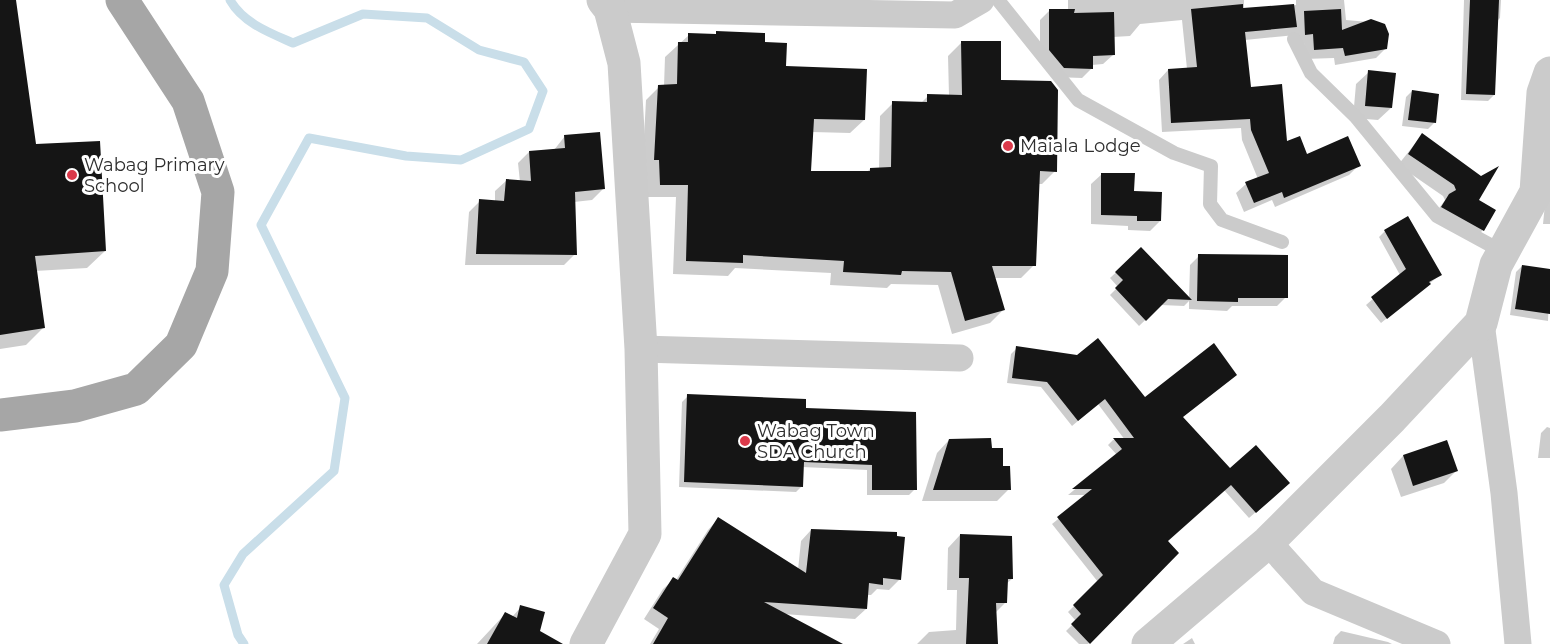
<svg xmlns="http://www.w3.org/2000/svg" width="1550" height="644" font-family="Montserrat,sans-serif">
<rect width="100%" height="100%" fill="#fff"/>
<path fill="#0003" d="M 0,0 L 14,0 L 35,145 L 105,251 L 87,268 L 35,271 L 44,327 L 26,345 L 0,349 Z
M 1068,0 L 1244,0 L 1244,10 L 1296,5 L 1296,0 L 1344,0 L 1346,20 L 1380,23 L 1386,48 L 1376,58 L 1335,65 L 1334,58 L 1305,59 L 1304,43 L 1296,44 L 1296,35 L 1245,40 L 1249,88 L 1286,144 L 1306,156 L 1359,165 L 1349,175 L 1275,207 L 1272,200 L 1244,212 L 1236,193 L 1246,184 L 1258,179 L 1242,140 L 1241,128 L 1162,132 L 1159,80 L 1168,70 L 1187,69 L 1182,20 L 1140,24 L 1130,36 L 1113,37 L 1113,55 L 1103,64 L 1092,65 L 1092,68 L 1082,78 L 1054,77 L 1040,60 L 1040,20 L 1050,10 L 1068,10 Z
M 1464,0 L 1501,0 L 1500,18 L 1497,21 L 1494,95 L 1488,101 L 1461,100 Z
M 689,35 L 763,43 L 784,68 L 864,120 L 850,133 L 812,132 L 810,173 L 867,172 L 870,169 L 879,169 L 880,116 L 893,103 L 921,103 L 928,96 L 949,96 L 948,56 L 961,43 L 1000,82 L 1055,171 L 1042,184 L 1038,184 L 1034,265 L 1021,278 L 994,278 L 1003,310 L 990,323 L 952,334 L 938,285 L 891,284 L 887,288 L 830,285 L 831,273 L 735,268 L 728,276 L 673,274 L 676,197 L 647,197 L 642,173 L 646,100 L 659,87 L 664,86 L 665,57 Z
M 1369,72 L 1391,108 L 1378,120 L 1353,118 L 1356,84 Z
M 1412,91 L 1434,123 L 1428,129 L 1402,126 L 1406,97 Z
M 1422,135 L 1477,201 L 1494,210 L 1483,230 L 1472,241 L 1432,218 L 1445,200 L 1443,196 L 1398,165 Z
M 565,136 L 603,189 L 592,200 L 574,202 L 575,254 L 564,265 L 465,265 L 469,212 L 480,201 L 495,202 L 495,191 L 507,180 L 520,182 L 518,163 L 529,152 L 554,150 Z
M 1550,162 L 1550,224 L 1543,224 L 1549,164 Z
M 1102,174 L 1133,192 L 1160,221 L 1150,231 L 1128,230 L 1128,226 L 1091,224 L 1091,184 Z
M 1385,231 L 1440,275 L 1381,323 L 1366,305 L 1400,275 L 1379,237 Z
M 1141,249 L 1189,299 L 1190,265 L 1199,256 L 1286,297 L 1277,306 L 1232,306 L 1227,311 L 1189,309 L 1189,301 L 1184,306 L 1161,305 L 1139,326 L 1110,295 L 1118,287 L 1110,278 Z
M 1522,266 L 1550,271 L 1548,321 L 1510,315 L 1516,272 Z
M 1017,348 L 1145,399 L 1182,417 L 1230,470 L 1282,489 L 1249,518 L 1224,490 L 1166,541 L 1177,553 L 1088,644 L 1079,644 L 1066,631 L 1076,621 L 1068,612 L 1098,582 L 1052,524 L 1088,495 L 1068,495 L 1117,455 L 1108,445 L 1113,440 L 1125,440 L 1098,404 L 1072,426 L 1041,387 L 1007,383 L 1011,354 Z
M 688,396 L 805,409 L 915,489 L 909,495 L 867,495 L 867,470 L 802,467 L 802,486 L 796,492 L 679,487 L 682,402 Z
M 1547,427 L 1550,428 L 1550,458 L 1538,458 L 1541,433 Z
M 949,440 L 990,449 L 1002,468 L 1009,489 L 997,501 L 922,501 L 937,453 Z
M 1447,442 L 1456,471 L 1444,483 L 1401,497 L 1391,469 L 1403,456 Z
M 718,519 L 798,570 L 801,541 L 811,530 L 900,579 L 889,590 L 877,589 L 871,595 L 866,595 L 866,609 L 855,619 L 783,614 L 840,644 L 650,644 L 659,629 L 644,619 L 663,589 L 674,579 L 676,580 L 708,530 Z
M 960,535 L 1012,579 L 1006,584 L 1005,603 L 995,613 L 997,644 L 917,644 L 929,632 L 956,630 L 957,590 L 947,590 L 948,548 Z
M 521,607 L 537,637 L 545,644 L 477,644 L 505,614 L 512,617 Z
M 1341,631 L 1388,642 L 1392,644 L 1333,644 L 1335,637 Z
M 1192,638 L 1195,644 L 1183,644 Z"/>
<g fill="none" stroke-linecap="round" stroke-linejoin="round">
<path stroke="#c9dee9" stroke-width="9" d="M 230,0 C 243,23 270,33 293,43 L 363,14 L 427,18 L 479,50 L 524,62 L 543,91 L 529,129 L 461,160 L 406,156 L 309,138 L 261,225 L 345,398 L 334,471 L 243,554 L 224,585 L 238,635 L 244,644"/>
</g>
<path fill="#151515" d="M 0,0 L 16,0 L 36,144 L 100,141 L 106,251 L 35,256 L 45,328 L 0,335 Z
M 1470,0 L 1499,0 L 1495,95 L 1466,94 Z
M 1243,4 L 1243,8 L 1294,4 L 1297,27 L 1245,32 L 1251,87 L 1282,84 L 1287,141 L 1300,136 L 1307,154 L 1348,136 L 1361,166 L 1284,198 L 1282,192 L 1254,203 L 1245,182 L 1269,173 L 1251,130 L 1250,119 L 1171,123 L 1168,69 L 1197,67 L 1191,9 Z
M 1049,9 L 1075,9 L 1074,13 L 1114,12 L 1115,55 L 1093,56 L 1093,69 L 1064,68 L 1049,50 Z
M 1341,9 L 1342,30 L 1371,19 L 1385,24 L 1389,34 L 1387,49 L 1345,56 L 1343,48 L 1314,50 L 1313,34 L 1305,35 L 1304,11 Z
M 716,31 L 765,33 L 765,42 L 787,43 L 786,66 L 867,69 L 865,120 L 814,119 L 811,171 L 870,171 L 870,168 L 891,167 L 892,101 L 927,102 L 927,94 L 962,95 L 961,41 L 1001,41 L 1001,80 L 1051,81 L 1058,90 L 1057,172 L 1040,171 L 1036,266 L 992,266 L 1005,310 L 965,321 L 951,272 L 902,271 L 901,275 L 843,272 L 844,261 L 743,255 L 743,263 L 686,261 L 688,185 L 660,185 L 659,160 L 654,160 L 658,85 L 677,84 L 678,42 L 688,42 L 688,33 L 716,34 Z
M 1368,70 L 1396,73 L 1392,108 L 1365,106 Z
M 1412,90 L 1439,94 L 1436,123 L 1408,120 Z
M 600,132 L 605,189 L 575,192 L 577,255 L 476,254 L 479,199 L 504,201 L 506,179 L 531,181 L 529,151 L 565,148 L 564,135 Z
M 1422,133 L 1481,176 L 1499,166 L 1479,200 L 1496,210 L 1484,231 L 1441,207 L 1449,194 L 1456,190 L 1454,185 L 1408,154 Z
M 1101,173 L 1135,173 L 1134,191 L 1162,192 L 1161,221 L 1137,221 L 1137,216 L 1101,215 Z
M 1408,216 L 1442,275 L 1429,282 L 1431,284 L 1387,319 L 1371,297 L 1406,269 L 1384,230 Z
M 1141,247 L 1192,300 L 1168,299 L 1146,321 L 1115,288 L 1123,280 L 1115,272 Z
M 1198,254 L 1288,255 L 1288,298 L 1238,298 L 1238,302 L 1197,301 Z
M 1522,265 L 1550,269 L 1550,314 L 1515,309 Z
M 1098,338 L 1145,397 L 1214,343 L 1237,375 L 1183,417 L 1230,468 L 1256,445 L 1290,483 L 1256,513 L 1231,485 L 1168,541 L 1179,553 L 1090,644 L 1071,624 L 1081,614 L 1073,605 L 1103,575 L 1057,517 L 1092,489 L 1072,489 L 1122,449 L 1113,438 L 1134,438 L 1105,399 L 1078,421 L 1047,382 L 1012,378 L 1016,346 L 1077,355 Z
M 687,394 L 806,399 L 806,408 L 916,412 L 917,490 L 872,490 L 872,465 L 804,462 L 803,487 L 684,482 Z
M 991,438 L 992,448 L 1003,448 L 1003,466 L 1010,466 L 1011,490 L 933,490 L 949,439 Z
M 1447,440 L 1458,471 L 1413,486 L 1403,455 Z
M 718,517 L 806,573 L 811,529 L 897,532 L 897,536 L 905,537 L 901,580 L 883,578 L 883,585 L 869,583 L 867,609 L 764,602 L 843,644 L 653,644 L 668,618 L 653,608 L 673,577 L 678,580 Z
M 960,534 L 1012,536 L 1013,579 L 1008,579 L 1007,603 L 996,603 L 998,644 L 966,644 L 969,578 L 959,578 Z
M 520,605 L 545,612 L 540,631 L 563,644 L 487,644 L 505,612 L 517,618 Z"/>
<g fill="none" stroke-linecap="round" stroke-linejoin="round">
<path stroke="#cbcbcb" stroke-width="14" d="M 998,0 L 1078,100 L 1174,153 L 1211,166 L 1210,204 L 1222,220 L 1282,242
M 1294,39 L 1311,73 L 1356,117 L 1437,216 L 1503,252"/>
<path stroke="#cbcbcb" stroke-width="27" d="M 610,9 L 955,15 L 981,0
M 1481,323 L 1504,493 L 1518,644
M 641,349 L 960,358
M 1268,542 L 1313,592 L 1437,644"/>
<path stroke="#cbcbcb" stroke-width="33" d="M 586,644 L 645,534 L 641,349 L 624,63 L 610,9 L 603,0
M 1148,644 L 1268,542 L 1392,418 L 1481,323 L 1496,265 L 1536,192 L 1543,93 L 1550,73"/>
<path stroke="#a6a6a6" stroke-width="33" d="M 0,415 L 75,406 L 136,389 L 181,345 L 212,271 L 218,192 L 188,101 L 122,0"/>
</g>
<g fill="#db394a" stroke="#fff" stroke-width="2">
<circle cx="1008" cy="146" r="6"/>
<circle cx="72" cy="175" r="6"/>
<circle cx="745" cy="441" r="6"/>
</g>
<g text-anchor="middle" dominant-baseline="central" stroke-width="6" stroke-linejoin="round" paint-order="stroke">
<g font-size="18" fill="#2e2e2e" stroke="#fff" text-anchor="start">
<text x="1020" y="146">Maiala Lodge</text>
<text x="84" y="165">Wabag Primary<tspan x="84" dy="21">School</tspan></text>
<text x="757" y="431">Wabag Town<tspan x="757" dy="21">SDA Church</tspan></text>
</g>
</g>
</svg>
